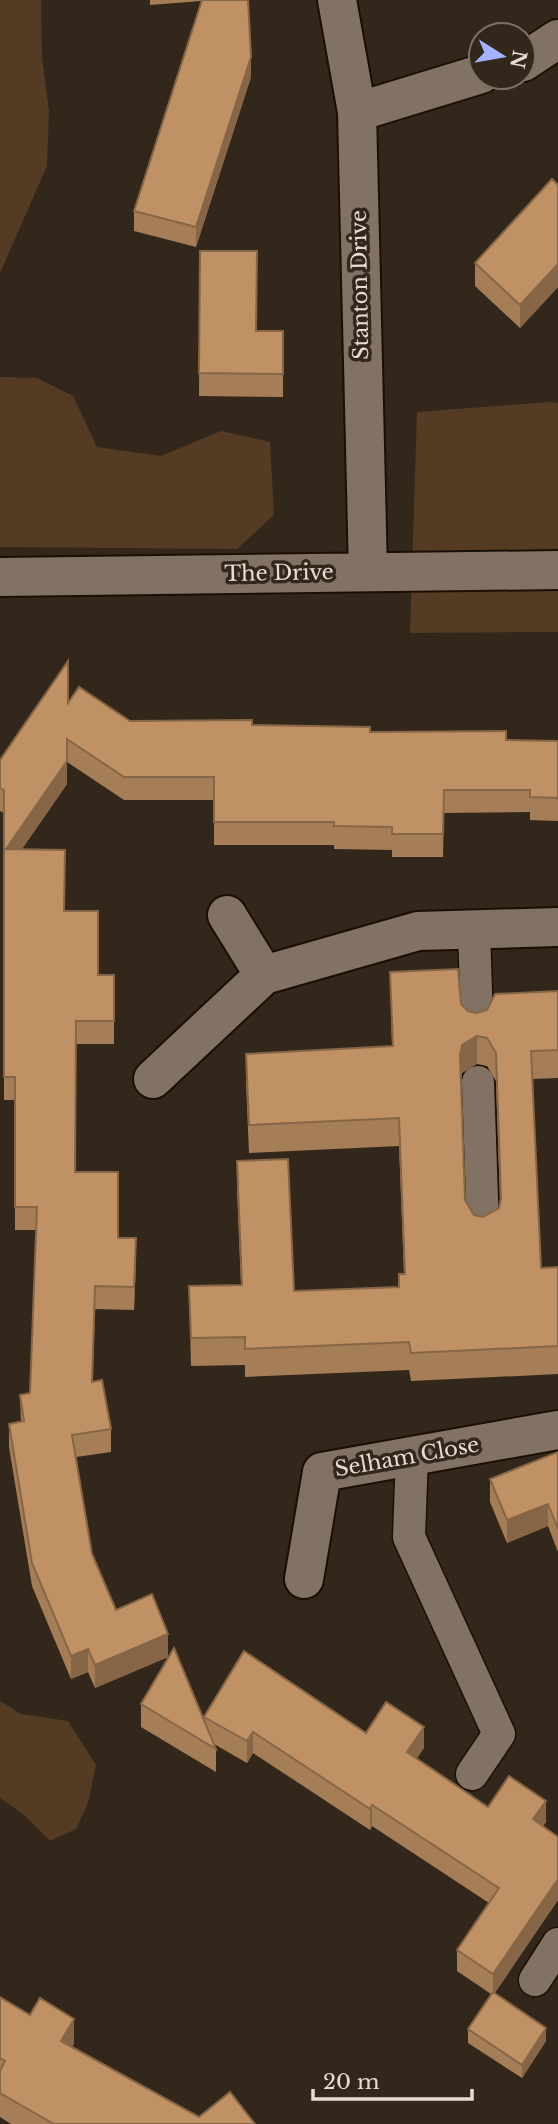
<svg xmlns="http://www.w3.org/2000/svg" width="558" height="2124" font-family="'Libre Baskerville',serif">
<rect width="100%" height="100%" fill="#33271b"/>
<path fill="#553b23" d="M 0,0 L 41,0 L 42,57 L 49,111 L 47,166 L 0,273 Z
M 0,377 L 37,378 L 73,396 L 97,447 L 161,456 L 221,431 L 270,442 L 274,515 L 237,549 L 0,547 Z
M 551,402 L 558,403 L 558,632 L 410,633 L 417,412 Z
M 0,1701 L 21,1714 L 68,1721 L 96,1765 L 88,1803 L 76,1829 L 50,1841 L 24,1815 L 0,1798 Z"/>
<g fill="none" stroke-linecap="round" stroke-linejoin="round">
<g stroke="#1b0f05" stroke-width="35">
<path id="lane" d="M 474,929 L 477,1023
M 478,1082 L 483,1227
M 412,1455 L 409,1537 L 499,1734 L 472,1774
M 535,1980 L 558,1944"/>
</g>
<g stroke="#1b0f05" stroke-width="42">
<path id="street" d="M 337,0 L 357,112 L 368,572
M 523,62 L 558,39
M 357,112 L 481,74
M 0,577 L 558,570
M 227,915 L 264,975
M 153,1079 L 264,975 L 418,931 L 558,927
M 304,1579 L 322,1472 L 558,1430"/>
</g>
<use href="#lane" stroke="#817264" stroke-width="32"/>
<use href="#street" stroke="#817264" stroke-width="38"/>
</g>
<path fill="#a57d56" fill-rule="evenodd" d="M 150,0 L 201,0 L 201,1 L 150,5 Z
M 251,77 L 196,247 L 134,231 L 134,211 Z
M 558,185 L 558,287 L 520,328 L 475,286 L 475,263 Z
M 200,251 L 257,331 L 283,331 L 283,397 L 199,396 Z
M 68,702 L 130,721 L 252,725 L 506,740 L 558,741 L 558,821 L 530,820 L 530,812 L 444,813 L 443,857 L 392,857 L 392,850 L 334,849 L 334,845 L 214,845 L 214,800 L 124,800 L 67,762 L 67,784 L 22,849 L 64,911 L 98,975 L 114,975 L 114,1044 L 76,1044 L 75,1172 L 118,1238 L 136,1261 L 134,1310 L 95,1309 L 92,1382 L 111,1429 L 111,1452 L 76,1457 L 92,1554 L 116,1610 L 168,1657 L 95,1688 L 88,1672 L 71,1679 L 32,1586 L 9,1447 L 9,1424 L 21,1422 L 20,1395 L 30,1393 L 36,1230 L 15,1230 L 15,1100 L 4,1100 L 4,813 L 0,811 L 0,760 Z
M 390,972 L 461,1004 L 468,1011 L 477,1013 L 558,991 L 558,1078 L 532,1079 L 541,1268 L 558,1267 L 558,1374 L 411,1381 L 409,1370 L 245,1377 L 245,1365 L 191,1366 L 189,1286 L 241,1285 L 237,1189 L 237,1161 L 294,1291 L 399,1287 L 404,1274 L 399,1146 L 249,1153 L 246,1082 L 246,1054 L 392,1046 ZM 477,1064 L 487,1066 L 496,1081 L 500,1202 L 499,1208 L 483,1217 L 474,1215 L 465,1200 L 460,1079 L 462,1073 Z
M 558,1452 L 558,1552 L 548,1526 L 507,1543 L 490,1502 L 490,1479 Z
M 141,1704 L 204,1719 L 204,1717 L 366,1733 L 424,1748 L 416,1759 L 488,1807 L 546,1822 L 543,1826 L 558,1837 L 558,1900 L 494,1993 L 546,2041 L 522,2078 L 468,2043 L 468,2029 L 491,1994 L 457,1971 L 457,1950 L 489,1903 L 372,1826 L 370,1830 L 253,1753 L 247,1763 L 214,1744 L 216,1749 L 216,1772 L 141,1727 Z
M 0,1997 L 74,2043 L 72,2047 L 199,2117 L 255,2124 L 11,2124 L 0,2117 Z"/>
<path fill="#866646" d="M 251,57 L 251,77 L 196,247 L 196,227 Z
M 558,264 L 558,287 L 520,328 L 520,305 Z
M 67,739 L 67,784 L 6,872 L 6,849 Z
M 477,1036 L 477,1064 L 462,1073 L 460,1083 L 460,1055 L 462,1045 Z
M 136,1238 L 136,1261 L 134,1310 L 134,1287 Z
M 95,1286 L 95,1309 L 92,1405 L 92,1382 Z
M 548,1504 L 548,1526 L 507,1543 L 507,1520 Z
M 168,1634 L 168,1657 L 95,1688 L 95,1665 Z
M 88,1649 L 88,1672 L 71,1679 L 71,1656 Z
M 424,1727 L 424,1748 L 407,1773 L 407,1752 Z
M 253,1732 L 253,1753 L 247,1763 L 247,1741 Z
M 546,1801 L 546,1822 L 533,1840 L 533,1819 Z
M 372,1805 L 372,1826 L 370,1830 L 370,1809 Z
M 558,1879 L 558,1900 L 493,1996 L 493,1974 Z
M 74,2019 L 74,2043 L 61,2066 L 61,2041 Z
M 546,2028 L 546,2041 L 522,2078 L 522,2065 Z"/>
<path fill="#c09164" stroke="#866646" stroke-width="2" fill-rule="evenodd" d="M 202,0 L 248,0 L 251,57 L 196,227 L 134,211 Z
M 552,179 L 558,185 L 558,264 L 520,305 L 475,263 Z
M 200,251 L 257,251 L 256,331 L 283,331 L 283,374 L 199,373 Z
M 68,661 L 68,703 L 79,687 L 130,721 L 252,720 L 252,725 L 370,727 L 370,732 L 506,731 L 506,740 L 558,741 L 558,798 L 530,797 L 530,790 L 444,790 L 443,834 L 392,834 L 392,827 L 334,826 L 334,822 L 214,822 L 214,777 L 124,777 L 67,739 L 67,761 L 6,849 L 65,850 L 64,911 L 98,911 L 98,975 L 114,975 L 114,1021 L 76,1021 L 75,1172 L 118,1172 L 118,1238 L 136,1238 L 134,1287 L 95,1286 L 92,1382 L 102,1380 L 111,1429 L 72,1435 L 92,1554 L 116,1610 L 152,1594 L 168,1634 L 95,1665 L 88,1649 L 71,1656 L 32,1563 L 9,1424 L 24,1421 L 20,1395 L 30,1393 L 37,1207 L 15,1207 L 15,1077 L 4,1077 L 4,790 L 0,788 L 0,760 Z
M 458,969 L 461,1004 L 468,1011 L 477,1013 L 487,1010 L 495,994 L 558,991 L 558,1050 L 531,1051 L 541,1268 L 558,1267 L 558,1346 L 411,1353 L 409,1342 L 245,1349 L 245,1337 L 191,1338 L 189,1286 L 242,1285 L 237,1161 L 288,1159 L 294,1291 L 399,1287 L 399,1274 L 405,1274 L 399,1118 L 249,1125 L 246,1054 L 393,1046 L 390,972 ZM 477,1036 L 487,1038 L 496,1053 L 501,1198 L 499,1208 L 483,1217 L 474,1215 L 465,1200 L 460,1055 L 462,1045 Z
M 558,1452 L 558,1529 L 548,1504 L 507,1520 L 490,1479 Z
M 174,1648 L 216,1749 L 141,1704 Z
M 244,1651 L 366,1733 L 386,1702 L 424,1727 L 407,1752 L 488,1807 L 509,1776 L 546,1801 L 533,1819 L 558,1837 L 558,1879 L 493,1974 L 457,1950 L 499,1888 L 372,1805 L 370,1809 L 253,1732 L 247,1741 L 204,1717 Z
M 493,1992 L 546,2028 L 522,2065 L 468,2029 Z
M 0,1997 L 30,2015 L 40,1998 L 74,2019 L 61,2041 L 199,2117 L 230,2092 L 255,2124 L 54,2124 L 0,2093 L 0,2071 L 5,2061 L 0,2058 Z"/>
<g text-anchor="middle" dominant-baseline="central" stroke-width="7" stroke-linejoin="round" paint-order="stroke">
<g font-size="21" fill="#e5ddd5" stroke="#33271b">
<text transform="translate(360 285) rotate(-91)">Stanton Drive</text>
<text transform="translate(279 573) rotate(-1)">The Drive</text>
<text transform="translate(407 1457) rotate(-10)">Selham Close</text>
</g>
</g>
<g transform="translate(502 56) rotate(101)"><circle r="33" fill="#33271b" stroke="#7a7065" stroke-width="2"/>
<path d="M0-5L12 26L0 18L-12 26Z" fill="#a2b2fd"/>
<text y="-10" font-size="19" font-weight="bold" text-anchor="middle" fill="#e5ddd5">N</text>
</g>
<path d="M313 2089v10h159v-10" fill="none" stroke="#e5ddd5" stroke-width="3.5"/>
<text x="323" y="2089" font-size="21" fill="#e5ddd5" stroke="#33271b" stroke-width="5" paint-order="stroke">20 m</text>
</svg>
